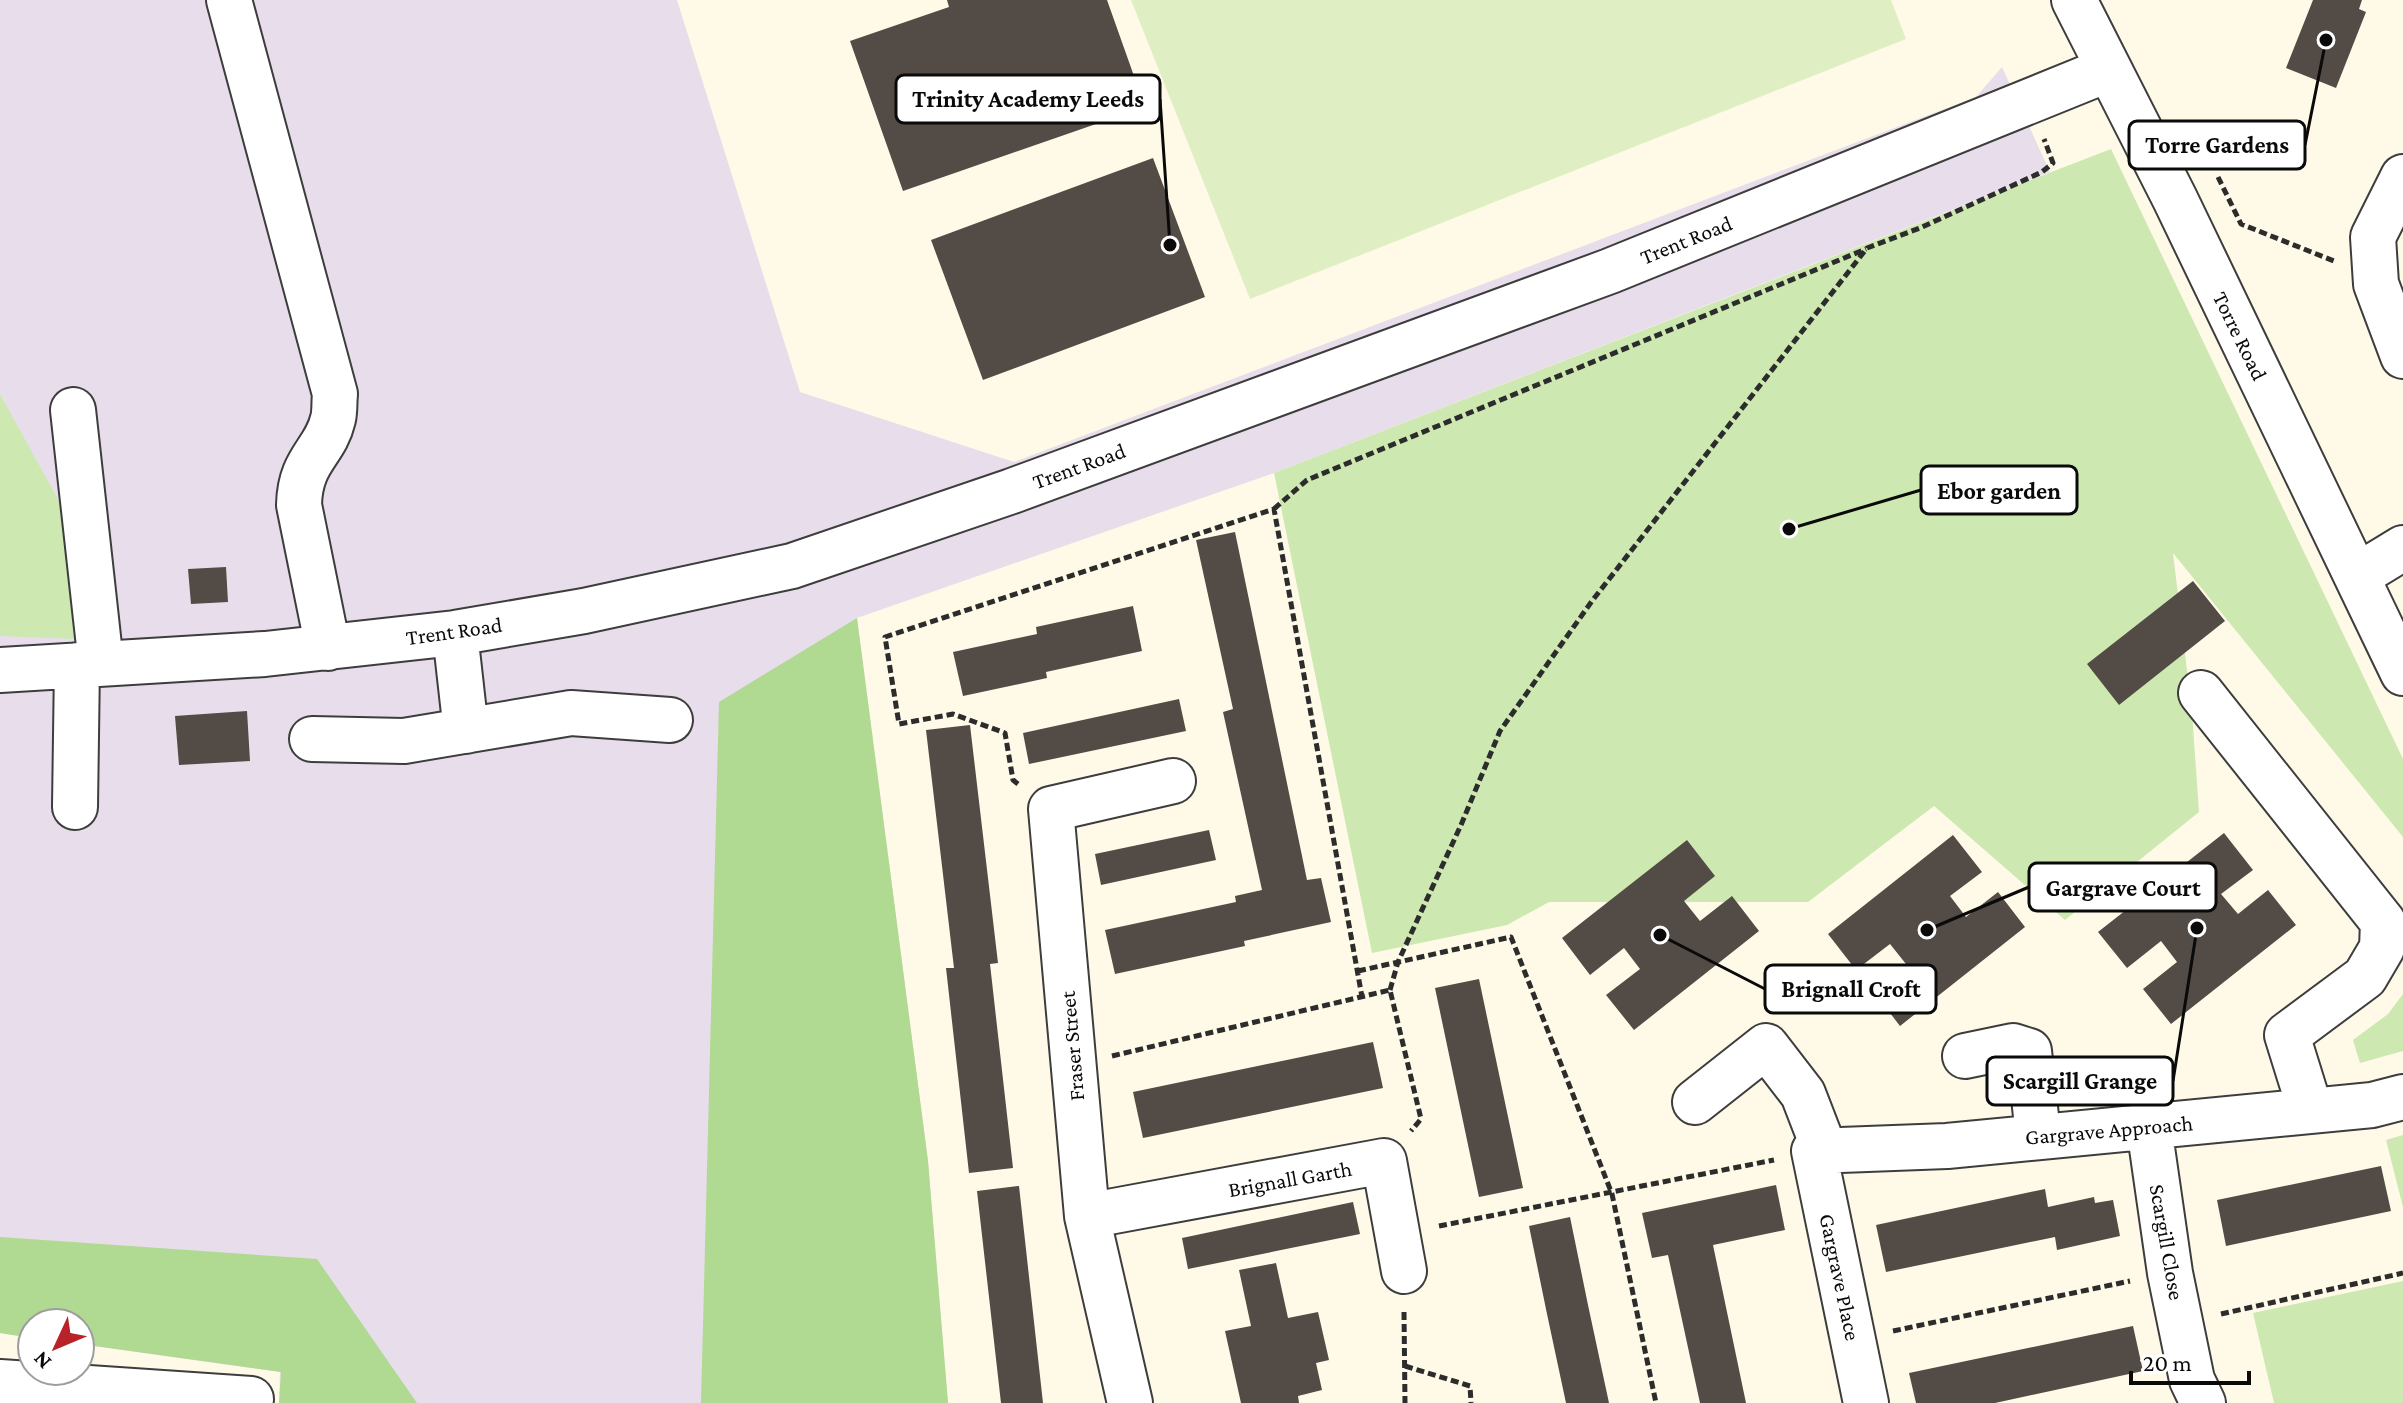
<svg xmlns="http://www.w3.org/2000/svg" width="2403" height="1403" font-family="'Crimson Pro',serif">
<rect width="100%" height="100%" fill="#fffae7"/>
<path fill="#e8ddea" d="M 0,0 L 677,0 L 800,392 L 1014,462 L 1976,97 L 2002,67 L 2050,172 L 1274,473 L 857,618 L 928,1161 L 948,1403 L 279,1403 L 280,1372 L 80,1344 L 80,1323 L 32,1323 L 32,1338 L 0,1333 Z"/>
<path fill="#cde8b1" d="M 2111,149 L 2403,759 L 2403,837 L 2173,553 L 2192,712 L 2199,812 L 2065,920 L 1934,806 L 1808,902 L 1549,902 L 1507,925 L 1372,953 L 1274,473 Z
M 0,394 L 87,552 L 78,639 L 0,636 Z
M 2403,994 L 2403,1051 L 2360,1063 L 2353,1040 L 2388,1014 Z
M 2403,1135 L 2403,1207 L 2386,1140 Z
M 2403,1281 L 2403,1403 L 2274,1403 L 2253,1313 Z"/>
<path fill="#b0d991" d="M 857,618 L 928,1161 L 948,1403 L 701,1403 L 719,702 Z
M 0,1237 L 317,1259 L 417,1403 L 279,1403 L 281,1372 L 80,1344 L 80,1323 L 32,1323 L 32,1338 L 0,1333 Z"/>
<path fill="#e0efc3" d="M 1131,0 L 1891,0 L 1906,39 L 1250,299 Z"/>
<path fill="#524b46" d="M 947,0 L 1107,0 L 1145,107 L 903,191 L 850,41 L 949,7 Z
M 2313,0 L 2362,0 L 2359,9 L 2366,12 L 2336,88 L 2286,68 Z
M 1153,158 L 1205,297 L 983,380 L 931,240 Z
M 1235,532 L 1307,880 L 1321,878 L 1331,922 L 1244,941 L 1245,946 L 1115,974 L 1105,930 L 1236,902 L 1235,896 L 1262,890 L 1223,712 L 1233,709 L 1196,540 Z
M 226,567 L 228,602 L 191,604 L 188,569 Z
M 2193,581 L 2225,621 L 2119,705 L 2087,664 Z
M 1133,606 L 1142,651 L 1046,672 L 1047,678 L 963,696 L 953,652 L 1037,634 L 1036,627 Z
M 1179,699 L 1186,731 L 1029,764 L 1023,733 Z
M 247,711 L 250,761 L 179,765 L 175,716 Z
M 970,725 L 998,963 L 990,964 L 1013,1168 L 969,1173 L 946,968 L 954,968 L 926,730 Z
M 1209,830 L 1216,860 L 1101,885 L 1095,854 Z
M 2224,833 L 2253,870 L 2221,894 L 2238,914 L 2268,890 L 2296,925 L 2171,1024 L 2143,989 L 2177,962 L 2161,941 L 2127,968 L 2098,932 Z
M 1953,835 L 1982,872 L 1950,896 L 1966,917 L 1998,892 L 2025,927 L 1900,1026 L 1873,991 L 1906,964 L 1890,944 L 1856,970 L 1828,934 Z
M 1687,840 L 1715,876 L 1684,901 L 1700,921 L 1732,896 L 1759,931 L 1634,1030 L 1606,995 L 1640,969 L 1624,948 L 1590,975 L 1562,938 Z
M 1479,979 L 1523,1188 L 1479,1197 L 1435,988 Z
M 1373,1042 L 1383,1088 L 1143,1138 L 1133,1092 Z
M 2381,1166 L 2391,1211 L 2226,1246 L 2217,1200 Z
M 1776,1185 L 1785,1230 L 1713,1245 L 1746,1403 L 1700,1403 L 1668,1255 L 1652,1258 L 1642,1213 Z
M 1019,1186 L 1037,1349 L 1043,1403 L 1001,1403 L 977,1191 Z
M 2045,1189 L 2048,1207 L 2094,1197 L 2095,1203 L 2113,1200 L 2120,1236 L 2057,1250 L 2055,1237 L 1886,1272 L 1876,1225 Z
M 1353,1202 L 1360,1234 L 1188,1269 L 1182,1238 Z
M 1570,1217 L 1588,1305 L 1609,1403 L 1566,1403 L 1547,1314 L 1529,1226 Z
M 1276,1263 L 1288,1318 L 1318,1312 L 1329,1360 L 1316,1363 L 1322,1390 L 1298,1396 L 1299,1403 L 1241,1403 L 1225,1331 L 1251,1326 L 1239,1270 Z
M 2133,1326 L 2143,1371 L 1995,1403 L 1916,1403 L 1909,1373 Z"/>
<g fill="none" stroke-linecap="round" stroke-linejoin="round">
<g stroke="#3d3d3d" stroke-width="48">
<path id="minor" d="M 229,0 L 335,394 C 334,402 335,411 333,419 C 325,453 300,459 299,505 L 328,648
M 2074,0 L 2175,199 L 2403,673
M 2403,177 L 2373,237 L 2376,284 L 2403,356
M 73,410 L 101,664
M 2357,576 L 2403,548
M 455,633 L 466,731
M 0,670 L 265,654 L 455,633 L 584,611 L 792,566 L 1012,491 L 1610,271 L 2109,69
M 2201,693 L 2383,922 L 2382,948 L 2365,977 L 2287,1035 L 2310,1109
M 312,739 L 404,741 L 571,713 L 670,720
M 75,807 L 77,665
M 1965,1056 L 2013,1046 L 2029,1051 L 2038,1135
M 1695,1102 L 1766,1046 L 1803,1094 L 1825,1151
M 2149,1127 L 2170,1273 L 2192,1380 L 2203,1403
M 1087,1216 L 1384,1161 L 1404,1271
M 0,1382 L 251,1399
M 1130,1403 L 1087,1216 L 1051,809 L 1173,781
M 1866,1403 L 1814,1151 L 1947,1146 L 2372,1105 L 2403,1097"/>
</g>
<path stroke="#2c2c2c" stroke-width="5" stroke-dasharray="8 4" stroke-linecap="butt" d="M 2218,177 L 2241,224 L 2334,261
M 1274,509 L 1307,480 L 1866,249
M 1018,784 L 1013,780 L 1005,733 L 953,714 L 899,724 L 885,637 L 1274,509 L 1362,997
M 1358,971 L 1511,937 L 1612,1194 L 1656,1403
M 1390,990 L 1398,962 L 1461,825 L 1500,731 L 1592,601 L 1867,248 L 1920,228 L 2042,172 L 2053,163 L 2044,139
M 1112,1056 L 1390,990 L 1421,1119 L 1411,1131
M 1439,1226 L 1774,1160
M 1404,1312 L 1405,1403
M 2221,1314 L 2403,1273
M 1893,1331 L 2130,1281
M 1405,1366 L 1470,1386 L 1471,1403"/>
<use href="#minor" stroke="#fff" stroke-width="44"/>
</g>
<g text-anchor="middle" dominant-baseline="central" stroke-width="8" stroke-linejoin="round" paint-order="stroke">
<g font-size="22" fill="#0a0a0a" stroke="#fff">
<text transform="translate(1686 240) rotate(-22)">Trent Road</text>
<text transform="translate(2240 336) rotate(64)">Torre Road</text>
<text transform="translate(1079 466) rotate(-20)">Trent Road</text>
<text transform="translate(454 631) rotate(-8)">Trent Road</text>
<text transform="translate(1072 1046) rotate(-95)">Fraser Street</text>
<text transform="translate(2109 1130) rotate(-5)">Gargrave Approach</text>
<text transform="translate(1290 1179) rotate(-10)">Brignall Garth</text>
<text transform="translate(2167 1242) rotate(80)">Scargill Close</text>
<text transform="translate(1840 1277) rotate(78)">Gargrave Place</text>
</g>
</g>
<path fill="none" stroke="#0a0a0a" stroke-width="3" d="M1170 245L1160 99M2326 40L2305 145M1789 529L1921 490M1927 930L2029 887M1660 935L1765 989M2197 928L2173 1081"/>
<g fill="#0a0a0a" stroke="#fff" stroke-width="3">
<circle cx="1170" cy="245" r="8"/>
<circle cx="2326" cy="40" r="8"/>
<circle cx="1789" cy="529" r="8"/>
<circle cx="1927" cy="930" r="8"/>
<circle cx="1660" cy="935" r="8"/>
<circle cx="2197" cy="928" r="8"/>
</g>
<g fill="#fff" stroke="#0a0a0a" stroke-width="3">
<rect x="896" y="75" width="264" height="48" rx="8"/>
<rect x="2129" y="121" width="176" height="48" rx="8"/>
<rect x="1921" y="466" width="156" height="48" rx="8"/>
<rect x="2029" y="863" width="187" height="48" rx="8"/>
<rect x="1765" y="965" width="171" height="48" rx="8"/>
<rect x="1987" y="1057" width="186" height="48" rx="8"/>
</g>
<g font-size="24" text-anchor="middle" font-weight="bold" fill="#0a0a0a">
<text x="1028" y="107">Trinity Academy Leeds</text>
<text x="2217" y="153">Torre Gardens</text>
<text x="1999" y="499">Ebor garden</text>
<text x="2123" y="896">Gargrave Court</text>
<text x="1851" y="997">Brignall Croft</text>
<text x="2080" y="1089">Scargill Grange</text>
</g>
<g transform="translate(56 1347) rotate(226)"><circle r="38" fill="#ffffff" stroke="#9d9d9d" stroke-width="2"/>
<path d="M0-6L14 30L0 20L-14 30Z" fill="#b92228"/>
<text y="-12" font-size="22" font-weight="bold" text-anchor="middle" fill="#0a0a0a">N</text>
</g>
<path d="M2131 1371v12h118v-12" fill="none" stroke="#0a0a0a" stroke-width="4"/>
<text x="2143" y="1371" font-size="24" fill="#0a0a0a" stroke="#ffffff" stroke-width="6" paint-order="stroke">20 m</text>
</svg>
